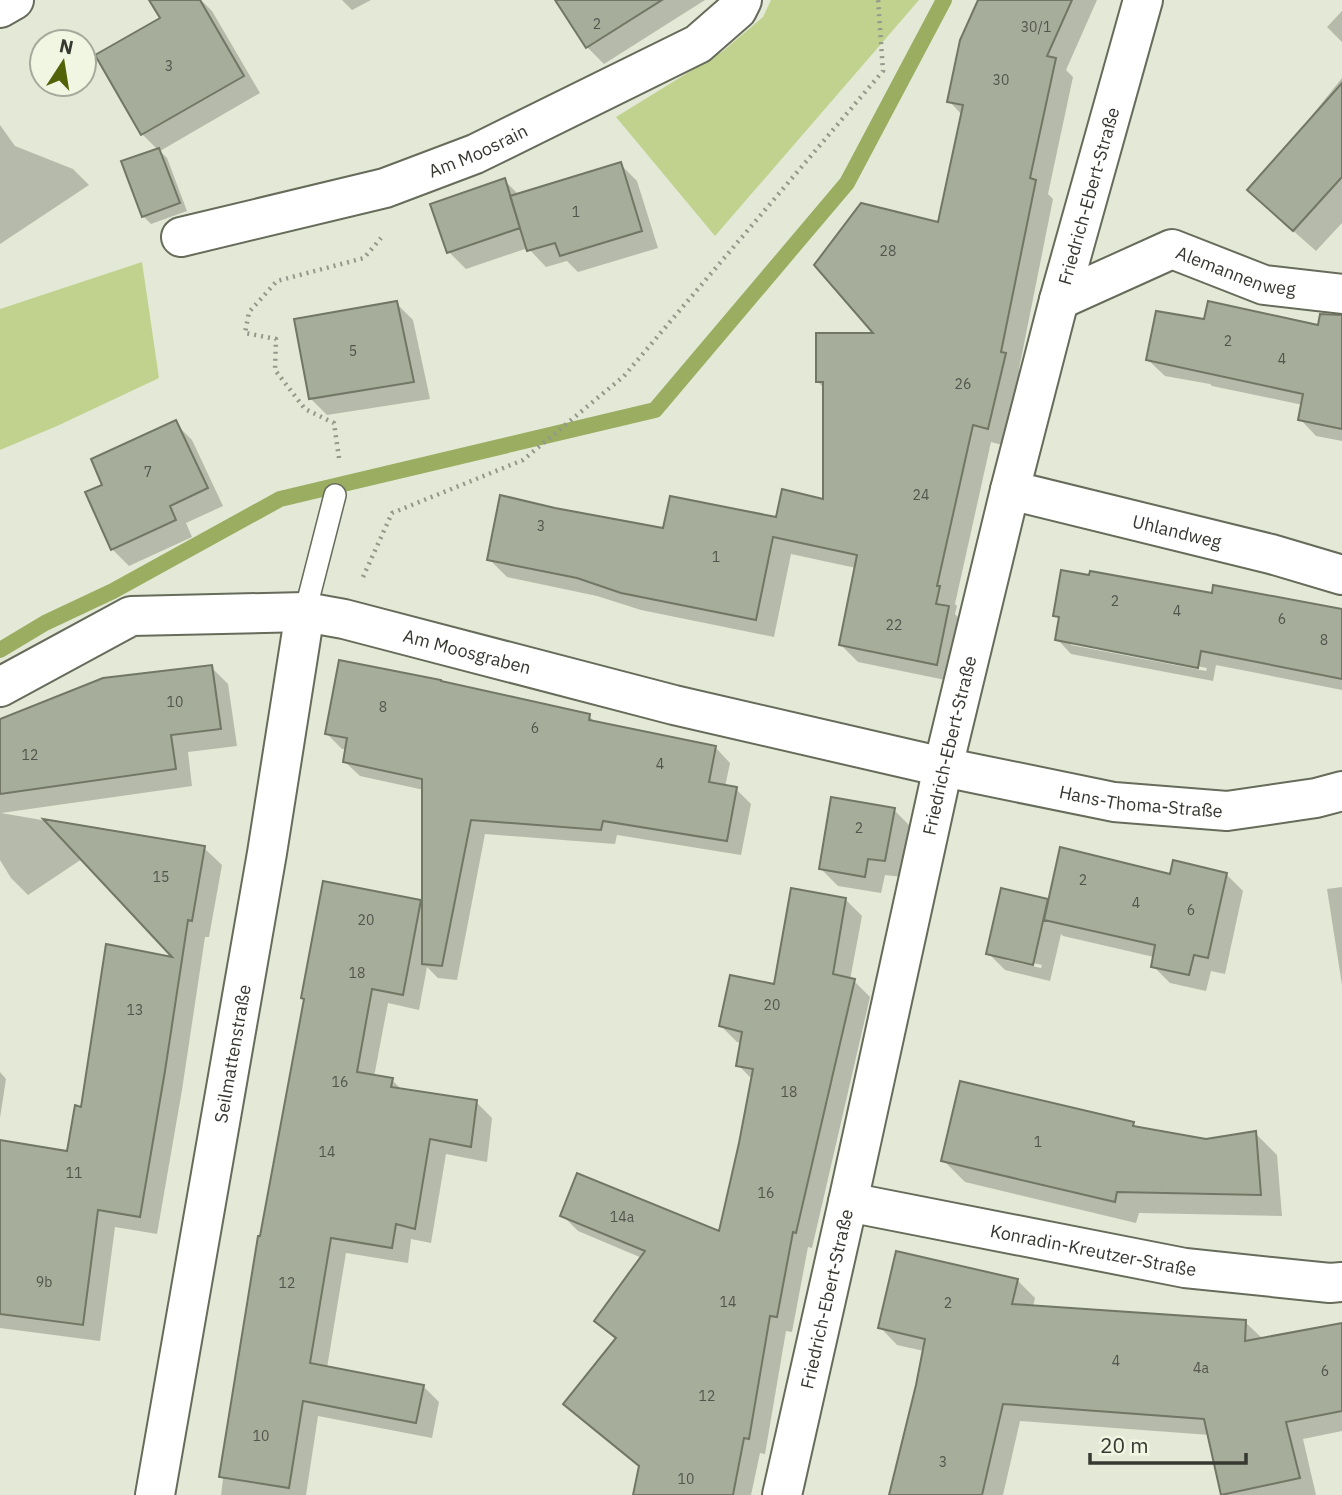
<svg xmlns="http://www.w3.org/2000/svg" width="1342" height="1495" font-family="'IBM Plex Sans',sans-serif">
<rect width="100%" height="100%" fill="#e3e9d6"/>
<path fill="#c1d28f" d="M 771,0 L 919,0 L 715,236 L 616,117 L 723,51 L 763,17 Z
M 142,262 L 159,378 L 57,426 L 0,450 L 0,309 Z"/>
<path fill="#0003" fill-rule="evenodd" d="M 169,0 L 201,0 L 212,11 L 260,93 L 160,151 L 167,158 L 187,211 L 151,224 L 143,216 L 158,150 L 142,134 L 162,19 Z
M 342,0 L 371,0 L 352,10 Z
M 557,0 L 705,0 L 604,64 L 587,47 Z
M 980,0 L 1097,0 L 1066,70 L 1073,77 L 1048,194 L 1053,199 L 1019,369 L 1023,373 L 1006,446 L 991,442 L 955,604 L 957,606 L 955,614 L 966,626 L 955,682 L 858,662 L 840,644 L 856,568 L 791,554 L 774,637 L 641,610 L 597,596 L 507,577 L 489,559 L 665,530 L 777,519 L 825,501 L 825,389 L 818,382 L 877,334 L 939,225 L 962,115 L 949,101 Z
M 1342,11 L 1342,42 L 1327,27 Z
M 1342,78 L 1342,223 L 1316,251 L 1272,212 L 1306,126 L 1305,124 Z
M 0,125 L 15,146 L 73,169 L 89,185 L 0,244 Z
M 620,164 L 637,181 L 658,248 L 578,272 L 567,261 L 546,267 L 528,248 L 466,269 L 449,252 L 504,180 L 519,195 Z
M 396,303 L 413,320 L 430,399 L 327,415 L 310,398 Z
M 1342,344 L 1342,441 L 1316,436 L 1300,419 L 1303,405 L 1212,386 L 1210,384 L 1165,376 L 1148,360 Z
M 175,423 L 192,440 L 223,506 L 186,523 L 192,537 L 129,566 L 112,549 L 105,485 Z
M 1214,595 L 1342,611 L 1342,690 L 1216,665 L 1213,681 L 1071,654 L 1057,639 L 1060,620 L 1055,615 ZM 1071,641 L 1207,668 L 1206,671 L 1071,645 Z
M 211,667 L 228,684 L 237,746 L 188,752 L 192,786 L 1,813 L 204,848 L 222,865 L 209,937 L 205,937 L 182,1090 L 157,1234 L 115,1227 L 100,1341 L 0,1328 L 0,1142 L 69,1153 L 83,1109 L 177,959 L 82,859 L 28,895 L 11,878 L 0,860 L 0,721 Z
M 589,716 L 597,724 L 716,748 L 730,763 L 725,787 L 736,789 L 751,804 L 741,855 L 617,835 L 615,844 L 485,834 L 457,980 L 438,978 L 427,967 L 419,1010 L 388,1003 L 374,1077 L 392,1080 L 402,1090 L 476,1102 L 492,1118 L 487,1162 L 446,1154 L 431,1243 L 411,1239 L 408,1263 L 346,1253 L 327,1368 L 423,1386 L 439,1402 L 432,1438 L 318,1416 L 306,1495 L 221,1495 L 223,1479 L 221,1476 L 305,1000 L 420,901 L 424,905 L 424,790 L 360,776 L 345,762 L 347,749 L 342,749 L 327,734 Z
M 894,810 L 911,827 L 902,877 L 885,875 L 881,893 L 838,886 L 821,869 Z
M 1226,874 L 1243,891 L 1225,974 L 1211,971 L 1206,991 L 1170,983 L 1153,966 L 1154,957 L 1063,936 L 1061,934 L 1050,981 L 1005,970 L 988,953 L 1047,900 L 1050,902 L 1172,876 ZM 1006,957 L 1042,965 L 1041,968 L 1006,960 Z
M 1342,887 L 1342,985 L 1327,889 Z
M 846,900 L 862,916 L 850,980 L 854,981 L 870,997 L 812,1248 L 808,1247 L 792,1332 L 786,1331 L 765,1454 L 760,1453 L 751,1495 L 674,1495 L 589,1426 L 573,1409 L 616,1340 L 596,1321 L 642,1258 L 578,1231 L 562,1215 L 720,1234 L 753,1080 L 738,1065 L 742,1043 L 737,1042 L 721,1026 L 775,986 Z
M 0,1072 L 6,1079 L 0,1118 Z
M 1133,1124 L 1139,1129 L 1206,1141 L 1255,1133 L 1277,1155 L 1282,1216 L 1139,1213 L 1136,1223 L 965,1182 L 943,1160 Z
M 1017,1280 L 1035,1298 L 1033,1307 L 1245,1322 L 1263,1339 L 1342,1325 L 1342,1431 L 1303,1439 L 1316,1495 L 1222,1495 L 1210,1435 L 1020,1421 L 1003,1495 L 891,1495 L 924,1351 L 897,1345 L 880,1327 Z"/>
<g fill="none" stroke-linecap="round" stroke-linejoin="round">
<path stroke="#9aad61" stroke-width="16" d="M 0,650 L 45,623 L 113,591 L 280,499 L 655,410 L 847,183 L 944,0"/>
</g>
<path fill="#a7ad9b" stroke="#717665" stroke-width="2" d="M 149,0 L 200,0 L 244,76 L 141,135 L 95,55 L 160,18 Z
M 555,0 L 662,0 L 586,48 Z
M 978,0 L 1072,0 L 1047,56 L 1056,58 L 1030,178 L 1036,180 L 1001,352 L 1006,353 L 988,429 L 973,425 L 937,586 L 940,586 L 936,604 L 949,606 L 937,665 L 839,645 L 857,555 L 773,537 L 756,620 L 621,593 L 577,578 L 487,560 L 500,495 L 555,508 L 663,528 L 670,496 L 776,517 L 782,489 L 823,499 L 823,382 L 816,382 L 816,333 L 873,333 L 814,265 L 861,203 L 938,222 L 963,105 L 947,102 L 960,40 Z
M 1342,83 L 1342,177 L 1293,231 L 1247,190 Z
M 159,148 L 180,203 L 142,217 L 121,161 Z
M 621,162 L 642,231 L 560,256 L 555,243 L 527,251 L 510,196 Z
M 505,178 L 520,228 L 447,253 L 430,204 Z
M 397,301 L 414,382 L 309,399 L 294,319 Z
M 1208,301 L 1318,325 L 1320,314 L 1342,315 L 1342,429 L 1298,420 L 1303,394 L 1146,360 L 1156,311 L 1204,319 Z
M 176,420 L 208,488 L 170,506 L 176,520 L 111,550 L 85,492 L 102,485 L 91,459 Z
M 1061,570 L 1089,575 L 1090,571 L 1212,593 L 1213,585 L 1342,609 L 1342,679 L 1201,651 L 1198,668 L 1055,640 L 1059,617 L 1053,616 Z
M 339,660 L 441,680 L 441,681 L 590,714 L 589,720 L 716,746 L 709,782 L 737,787 L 727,841 L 603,821 L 601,830 L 471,820 L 442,966 L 422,964 L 422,779 L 343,762 L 347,738 L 325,734 Z
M 212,665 L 221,729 L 171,735 L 176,769 L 0,794 L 0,719 L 103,678 Z
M 831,797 L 895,808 L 885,861 L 868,859 L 865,877 L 819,869 Z
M 43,819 L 205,846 L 192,921 L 188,920 L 165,1071 L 140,1217 L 98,1210 L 83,1325 L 0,1314 L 0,1140 L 67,1151 L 75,1105 L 81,1107 L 106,944 L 172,957 Z
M 1060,847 L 1170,874 L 1173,860 L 1227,873 L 1208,958 L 1194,955 L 1189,975 L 1151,967 L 1155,945 L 1044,920 Z
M 323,881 L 421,900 L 403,995 L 372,989 L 357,1072 L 393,1078 L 391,1087 L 477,1100 L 471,1147 L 430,1139 L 415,1229 L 396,1224 L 392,1248 L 331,1238 L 310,1363 L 424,1385 L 416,1423 L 303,1401 L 289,1488 L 219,1477 L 258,1236 L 260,1236 L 304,999 L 301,998 Z
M 791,888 L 846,898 L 833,974 L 855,979 L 796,1233 L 793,1232 L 777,1317 L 770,1316 L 749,1439 L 744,1438 L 733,1495 L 633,1495 L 639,1466 L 563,1404 L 616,1338 L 594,1321 L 645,1251 L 560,1216 L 577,1173 L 719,1231 L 739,1143 L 753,1069 L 736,1066 L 742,1032 L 719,1026 L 730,975 L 774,984 Z
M 1001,888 L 1048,899 L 1033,965 L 986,954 Z
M 960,1081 L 1134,1122 L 1133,1126 L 1206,1139 L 1256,1131 L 1261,1195 L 1117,1192 L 1115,1202 L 941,1161 Z
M 896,1251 L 1018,1279 L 1012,1304 L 1246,1320 L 1245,1341 L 1342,1323 L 1342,1411 L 1286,1422 L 1300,1478 L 1221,1495 L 1204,1419 L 1003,1404 L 982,1495 L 889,1495 L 916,1385 L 925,1339 L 878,1328 Z"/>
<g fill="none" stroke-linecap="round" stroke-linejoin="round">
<g stroke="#666b5a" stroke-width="24">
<path id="service" d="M 305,612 L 335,495"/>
</g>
<g stroke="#666b5a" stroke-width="42">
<g id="minor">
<path d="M 0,8 L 14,0"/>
<path id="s1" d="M 181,237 L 385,188 L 475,154 L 698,44 L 737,10 L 742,0"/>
<path id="s2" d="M 1059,300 L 1172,249 L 1264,285 L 1342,294"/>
<path id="s3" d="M 1010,490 L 1271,554 L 1342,575"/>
<path id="s4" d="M 0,687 L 131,616 L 305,612 L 344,619 L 674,705 L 943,767 L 1114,802 L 1227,811 L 1316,798 L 1342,791"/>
<path id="s5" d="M 848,1202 L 1185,1268 L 1330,1283 L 1342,1282"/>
<path id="s6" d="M 155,1495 L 267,853 L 305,612"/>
<path id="s7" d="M 782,1495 L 848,1202 L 943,767 L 1010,490 L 1059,300 L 1143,0"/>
</g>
</g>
<path stroke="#94988b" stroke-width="4.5" stroke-dasharray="2 5" stroke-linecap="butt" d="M 339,458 L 334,423 L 305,409 L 275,370 L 276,339 L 245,333 L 249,312 L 277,281 L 364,258 L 381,238
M 363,577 L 392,513 L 523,460 L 624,376 L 883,71 L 878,0"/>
<use href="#service" stroke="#fff" stroke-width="21"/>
<use href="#minor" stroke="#fff" stroke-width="38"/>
</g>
<g text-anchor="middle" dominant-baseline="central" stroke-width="7" stroke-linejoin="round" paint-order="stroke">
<g font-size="14" fill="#52554c">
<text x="597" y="24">2</text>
<text x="1036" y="27">30/1</text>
<text x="169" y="66">3</text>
<text x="1001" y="80">30</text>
<text x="576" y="212">1</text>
<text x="888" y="251">28</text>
<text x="1228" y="341">2</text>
<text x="353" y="351">5</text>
<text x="1282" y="359">4</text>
<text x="963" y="384">26</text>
<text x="148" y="472">7</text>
<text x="921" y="495">24</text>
<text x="541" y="526">3</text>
<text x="716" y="557">1</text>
<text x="1115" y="601">2</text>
<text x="1177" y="611">4</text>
<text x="1282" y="619">6</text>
<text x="894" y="625">22</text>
<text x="1324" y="640">8</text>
<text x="175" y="702">10</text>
<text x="383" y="707">8</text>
<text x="535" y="728">6</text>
<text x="30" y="755">12</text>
<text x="660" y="764">4</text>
<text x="859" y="828">2</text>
<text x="161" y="877">15</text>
<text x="1083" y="880">2</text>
<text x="1136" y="903">4</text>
<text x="1191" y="910">6</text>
<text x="366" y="920">20</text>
<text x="357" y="973">18</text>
<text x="772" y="1005">20</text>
<text x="135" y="1010">13</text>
<text x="340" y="1082">16</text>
<text x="789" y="1092">18</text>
<text x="1038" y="1142">1</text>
<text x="327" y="1152">14</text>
<text x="74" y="1173">11</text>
<text x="766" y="1193">16</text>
<text x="622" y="1217">14a</text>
<text x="44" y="1282">9b</text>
<text x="287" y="1283">12</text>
<text x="728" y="1302">14</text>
<text x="948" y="1303">2</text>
<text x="1116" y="1361">4</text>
<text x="1201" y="1368">4a</text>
<text x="1325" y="1371">6</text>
<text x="707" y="1396">12</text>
<text x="261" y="1436">10</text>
<text x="943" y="1462">3</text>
<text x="686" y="1479">10</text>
</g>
<g font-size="18" fill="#363831" stroke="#f1f6e3">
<text stroke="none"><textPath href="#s1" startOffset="310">Am Moosrain</textPath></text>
<text stroke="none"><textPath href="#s7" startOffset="1335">Friedrich-Ebert-Straße</textPath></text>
<text stroke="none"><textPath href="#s2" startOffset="192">Alemannenweg</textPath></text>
<text stroke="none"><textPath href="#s3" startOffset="172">Uhlandweg</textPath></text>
<text stroke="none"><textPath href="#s4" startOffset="490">Am Moosgraben</textPath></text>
<text stroke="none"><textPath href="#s7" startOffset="768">Friedrich-Ebert-Straße</textPath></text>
<text stroke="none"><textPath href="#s4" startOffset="1181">Hans-Thoma-Straße</textPath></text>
<text stroke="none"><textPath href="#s6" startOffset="448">Seilmattenstraße</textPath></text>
<text stroke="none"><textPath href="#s5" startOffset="250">Konradin-Kreutzer-Straße</textPath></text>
<text stroke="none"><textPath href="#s7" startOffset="201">Friedrich-Ebert-Straße</textPath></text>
</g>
</g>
<g transform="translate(63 63) rotate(12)"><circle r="33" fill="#f1f6e3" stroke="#a6aa9c" stroke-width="2"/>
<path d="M0-5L12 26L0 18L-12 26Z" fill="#526208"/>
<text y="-10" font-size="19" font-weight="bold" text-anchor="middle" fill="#363831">N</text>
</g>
<path d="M1090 1453v10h156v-10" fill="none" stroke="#363831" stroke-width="3.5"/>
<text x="1100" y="1453" font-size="21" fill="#363831" stroke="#f1f6e3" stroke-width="5" paint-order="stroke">20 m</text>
</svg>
